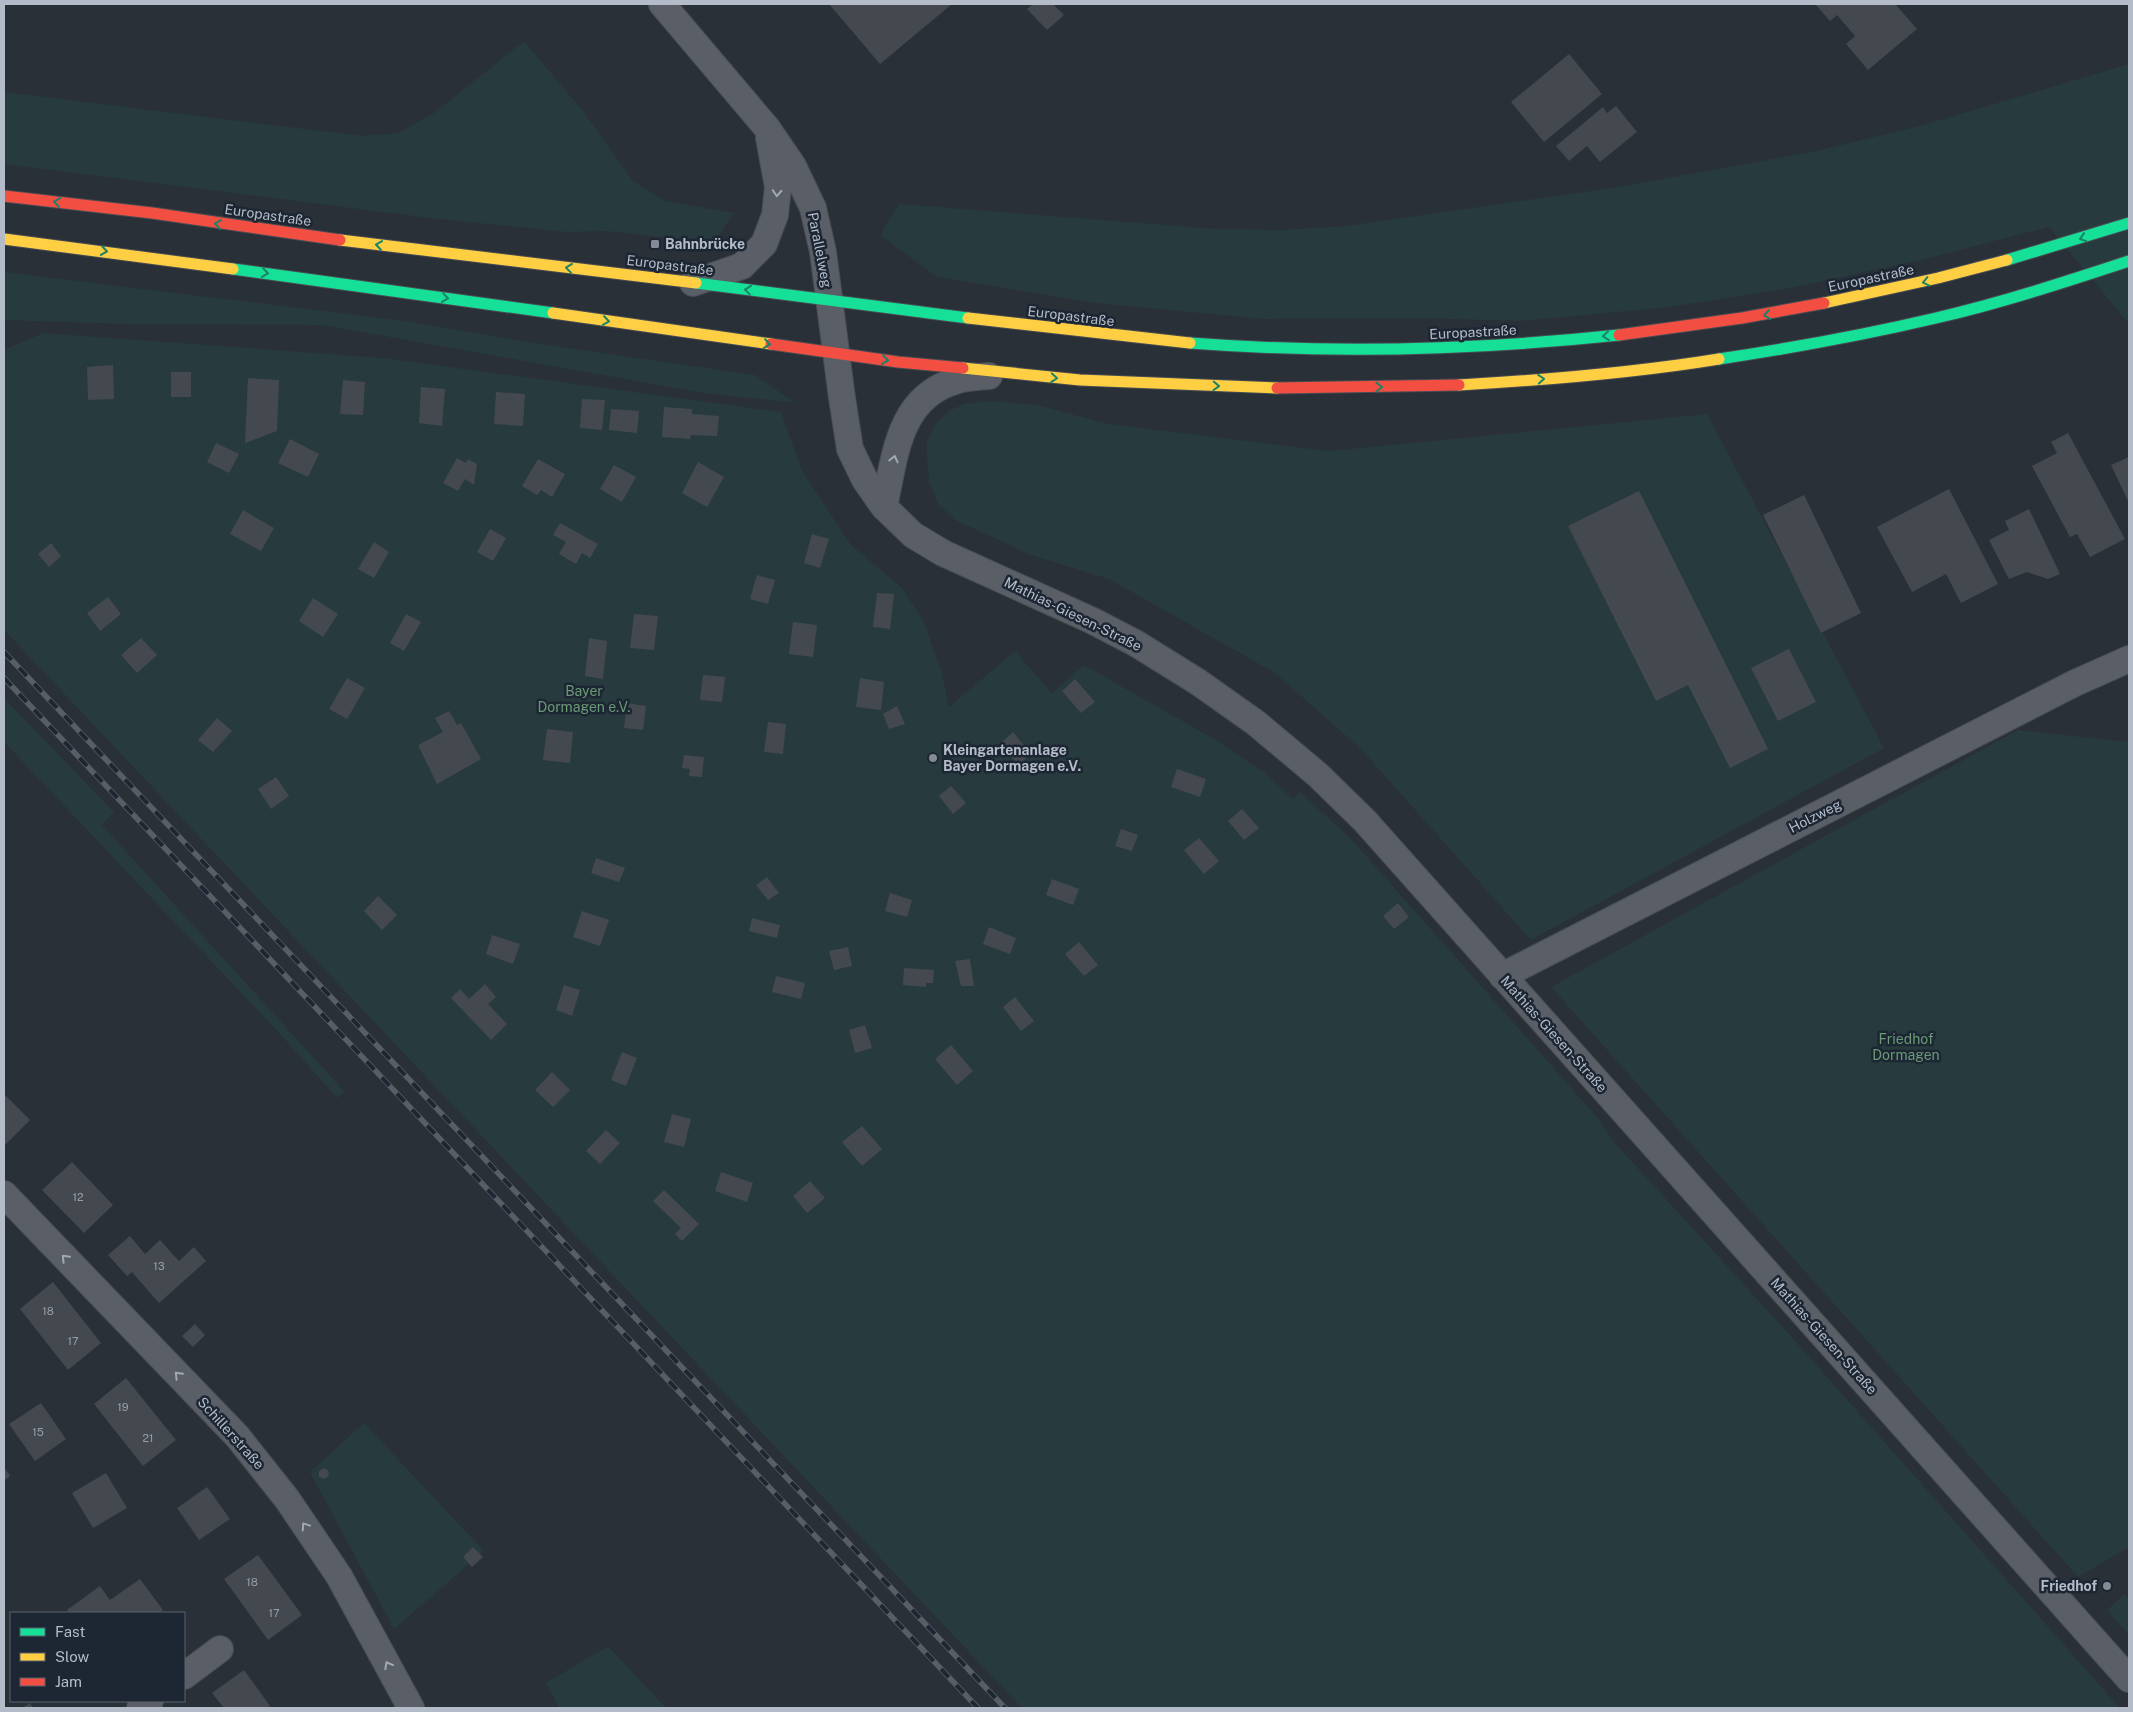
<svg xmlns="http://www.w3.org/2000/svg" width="2133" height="1712" font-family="'Public Sans',sans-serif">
<rect width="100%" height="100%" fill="#2a3038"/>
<path fill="#273a3e" d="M 524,41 L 583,111 L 633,181 L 665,201 L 734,213 L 714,243 L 606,231 L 567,232 L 430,218 L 4,164 L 4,92 L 363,136 L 398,133 L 434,113 Z
M 2129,64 L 2129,324 L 2049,227 L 1921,260 L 1790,288 L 1670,307 L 1520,321 L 1416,318 L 1264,319 L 1095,303 L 937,277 L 880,235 L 899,204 L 1217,229 L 1280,230 L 1346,226 L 1612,188 L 1817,151 L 1923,125 Z
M 4,272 L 405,321 L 527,342 L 755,375 L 796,403 L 703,393 L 323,325 L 125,324 L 4,320 Z
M 43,333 L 384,358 L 781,412 L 802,471 L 851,545 L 901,587 L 923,620 L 941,670 L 949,707 L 1015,651 L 1052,693 L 1084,665 L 1216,740 L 1265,773 L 1293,799 L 1300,792 L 1352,840 L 1597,1117 L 1614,1142 L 1789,1334 L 2120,1708 L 1022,1708 L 4,630 L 4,350 Z
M 991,401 L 1036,405 L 1109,424 L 1329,451 L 1707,414 L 1884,748 L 1531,940 L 1361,749 L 1275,673 L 1109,579 L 1031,555 L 955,520 L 938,504 L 929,481 L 926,444 L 935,424 L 949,411 L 964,404 Z
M 4,698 L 114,812 L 102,825 L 344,1091 L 337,1098 L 280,1034 L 4,742 Z
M 2018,730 L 2129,742 L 2129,1547 L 2078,1577 L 1551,987 Z
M 364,1423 L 484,1551 L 394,1629 L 310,1472 Z
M 2124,1594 L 2129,1600 L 2129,1635 L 2107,1610 Z
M 608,1646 L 666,1708 L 559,1708 L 546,1683 Z"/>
<path fill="#444950" d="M 829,4 L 952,4 L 880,64 Z
M 1033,4 L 1053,4 L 1064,15 L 1047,30 L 1027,9 Z
M 1815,4 L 1895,4 L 1917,29 L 1868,70 L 1846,44 L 1855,36 L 1837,15 L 1830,21 Z
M 1569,54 L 1602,94 L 1544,142 L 1511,102 Z
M 1616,106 L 1637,132 L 1600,162 L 1587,146 L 1569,161 L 1556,146 L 1603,107 L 1607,113 Z
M 113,365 L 114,399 L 88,400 L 87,367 Z
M 171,372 L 191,372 L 191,397 L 171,397 Z
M 248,378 L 279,380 L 277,431 L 245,443 Z
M 343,380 L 365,382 L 363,415 L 340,414 Z
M 421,387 L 445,389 L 442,426 L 419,423 Z
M 496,392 L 525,394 L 523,426 L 494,424 Z
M 582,399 L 605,400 L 602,430 L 580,428 Z
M 664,407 L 692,409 L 692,414 L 719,416 L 717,436 L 691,435 L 690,439 L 662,437 Z
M 611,409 L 639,411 L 637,433 L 609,430 Z
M 2068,433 L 2125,539 L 2090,557 L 2077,534 L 2070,537 L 2032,466 L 2057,453 L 2051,442 Z
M 290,439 L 319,454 L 308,477 L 278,463 Z
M 216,443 L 239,454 L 229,473 L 207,462 Z
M 2129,457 L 2129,503 L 2111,465 Z
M 457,458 L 466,463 L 468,459 L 477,464 L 474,485 L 465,479 L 458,491 L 443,483 Z
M 538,459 L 565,474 L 552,497 L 541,490 L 537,495 L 522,486 Z
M 698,462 L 724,477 L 707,507 L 682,493 Z
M 614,465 L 636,477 L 622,502 L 600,489 Z
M 1949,489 L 1998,584 L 1961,603 L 1946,574 L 1912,592 L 1877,527 Z
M 1639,491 L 1768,749 L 1730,768 L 1688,685 L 1656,701 L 1568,526 Z
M 1804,495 L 1861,613 L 1821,633 L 1763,515 Z
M 2029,509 L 2060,574 L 2048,579 L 2027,572 L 2009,579 L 1989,540 L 2009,530 L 2005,521 Z
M 243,510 L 274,528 L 261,551 L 230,534 Z
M 560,523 L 598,544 L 590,558 L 582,553 L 576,564 L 559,554 L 566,542 L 553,535 Z
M 490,529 L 506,538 L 493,561 L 477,552 Z
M 812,534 L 829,539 L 820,568 L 804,563 Z
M 374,542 L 389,552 L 374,578 L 358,569 Z
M 51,543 L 61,556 L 49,567 L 38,554 Z
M 757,575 L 775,580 L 768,604 L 750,599 Z
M 877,593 L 894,594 L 890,629 L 873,627 Z
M 108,597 L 121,614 L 100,631 L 87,613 Z
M 313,598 L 338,614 L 323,637 L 299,621 Z
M 406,614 L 421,622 L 404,651 L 390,643 Z
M 634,614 L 658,616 L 654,650 L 630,648 Z
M 793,622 L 817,625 L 813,657 L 789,654 Z
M 141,638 L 157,655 L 137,673 L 121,655 Z
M 589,638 L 607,641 L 603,679 L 585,676 Z
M 1789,649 L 1816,702 L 1778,721 L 1751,668 Z
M 703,675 L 725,677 L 722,702 L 700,700 Z
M 347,678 L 365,688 L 347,719 L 329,709 Z
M 860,678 L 884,682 L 881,710 L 856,707 Z
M 1075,679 L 1095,702 L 1081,713 L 1062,691 Z
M 627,703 L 646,706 L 643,730 L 624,728 Z
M 897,706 L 905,724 L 889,729 L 883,714 Z
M 449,711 L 457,725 L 461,723 L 481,759 L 437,784 L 418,745 L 443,732 L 435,718 Z
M 217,718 L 232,731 L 213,752 L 198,740 Z
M 768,722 L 786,724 L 783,754 L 764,752 Z
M 547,729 L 573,732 L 570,763 L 543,760 Z
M 1013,732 L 1031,754 L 1018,765 L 1000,744 Z
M 684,755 L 704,757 L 702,777 L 689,776 L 690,769 L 682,768 Z
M 1177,769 L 1206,779 L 1200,797 L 1171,787 Z
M 276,777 L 289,796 L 271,809 L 258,789 Z
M 951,786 L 966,803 L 953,814 L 939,796 Z
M 1242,809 L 1259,828 L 1244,840 L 1228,821 Z
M 1121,829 L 1138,835 L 1132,851 L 1115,846 Z
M 1199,838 L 1219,861 L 1204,874 L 1184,850 Z
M 596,858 L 625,868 L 619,882 L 591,873 Z
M 767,877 L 779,893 L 768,900 L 756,885 Z
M 1052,879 L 1079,889 L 1073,905 L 1046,895 Z
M 890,893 L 912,900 L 907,917 L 885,911 Z
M 378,896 L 397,915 L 382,930 L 364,911 Z
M 1398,903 L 1409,917 L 1394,929 L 1383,916 Z
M 582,911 L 609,920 L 600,946 L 573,937 Z
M 752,918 L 780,925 L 777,938 L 749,931 Z
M 989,927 L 1016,938 L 1010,954 L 983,944 Z
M 492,935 L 520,944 L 513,964 L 486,954 Z
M 1079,942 L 1098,965 L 1084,976 L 1065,954 Z
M 848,947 L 852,966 L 834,970 L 829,951 Z
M 970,959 L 974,986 L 961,986 L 955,961 Z
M 904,968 L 934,970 L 933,983 L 926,983 L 926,987 L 903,985 Z
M 776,976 L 805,983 L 801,999 L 772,992 Z
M 485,984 L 496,997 L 488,1004 L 507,1024 L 491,1040 L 451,998 L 460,989 L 469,999 Z
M 564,985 L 580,990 L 572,1016 L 556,1010 Z
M 1015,997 L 1034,1021 L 1021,1031 L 1003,1007 Z
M 865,1025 L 872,1048 L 855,1053 L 849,1030 Z
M 951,1045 L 973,1071 L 957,1085 L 935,1059 Z
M 622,1052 L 637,1058 L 626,1086 L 611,1080 Z
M 552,1072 L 570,1090 L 553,1107 L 535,1090 Z
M 4,1094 L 30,1120 L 4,1146 Z
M 672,1114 L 691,1119 L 684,1147 L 664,1142 Z
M 862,1126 L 882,1149 L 862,1166 L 842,1142 Z
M 606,1130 L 620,1143 L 600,1164 L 586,1151 Z
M 72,1162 L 113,1205 L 84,1233 L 42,1190 Z
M 721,1172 L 753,1183 L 747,1202 L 715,1191 Z
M 810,1181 L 825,1198 L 807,1213 L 793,1196 Z
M 664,1190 L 699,1224 L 682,1241 L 675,1234 L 681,1228 L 653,1201 Z
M 130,1236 L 145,1254 L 160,1240 L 179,1261 L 194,1247 L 206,1261 L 159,1303 L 132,1272 L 127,1276 L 108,1255 Z
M 53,1282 L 101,1343 L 68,1370 L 20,1309 Z
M 195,1324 L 205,1335 L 193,1347 L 182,1336 Z
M 126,1378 L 176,1440 L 143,1466 L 94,1404 Z
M 41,1403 L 66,1439 L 35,1461 L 9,1424 Z
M 4,1467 L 10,1476 L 4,1481 Z
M 324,1468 L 328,1470 L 329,1476 L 324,1479 L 319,1477 L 319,1471 Z
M 106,1473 L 127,1508 L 93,1528 L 72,1493 Z
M 207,1487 L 230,1519 L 199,1540 L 177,1508 Z
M 473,1547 L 483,1557 L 472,1567 L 463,1557 Z
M 258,1555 L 302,1615 L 268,1640 L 224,1579 Z
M 140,1579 L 163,1610 L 158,1613 L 70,1613 L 67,1610 L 100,1586 L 110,1600 Z
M 244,1670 L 270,1706 L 266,1708 L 224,1708 L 212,1693 Z
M 30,1703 L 33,1708 L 22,1708 Z"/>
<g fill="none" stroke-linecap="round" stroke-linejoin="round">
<g stroke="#484c53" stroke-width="28">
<path id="street" d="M 662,4 L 767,128 L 793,166 L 813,208 L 823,252 L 842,398 L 850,449 L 865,480 L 884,507 L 913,535 L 943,553 L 1093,621 L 1137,644 L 1198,682 L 1256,723 L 1318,775 L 1365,821 L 2129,1679
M 693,283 L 742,266 L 764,244 L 775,215 L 778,187 L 769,138
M 884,507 C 895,457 898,398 955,381 C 966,377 978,377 989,376
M 1502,976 L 2075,683 L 2129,659
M 4,1194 L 237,1436 L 287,1499 L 339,1576 L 411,1708
M 184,1676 L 220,1649
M 140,1708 L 150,1701"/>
</g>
<g stroke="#484c53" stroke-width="13">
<path id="fast" d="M 2007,260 L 2129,223
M 233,269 L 553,313
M 696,283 L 968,318
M 1190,343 C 1334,354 1476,350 1619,335
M 1719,359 C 1792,348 1864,335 1936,318 C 2001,303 2065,282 2129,261"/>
</g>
<g stroke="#484c53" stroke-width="13">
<path id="slow" d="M 4,239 L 233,269
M 340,240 L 696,283
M 1824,303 L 1938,278 L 2007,260
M 553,313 L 771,344
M 968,318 L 1190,343
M 963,368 L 1080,380 L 1277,388
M 1459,385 C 1546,380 1633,373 1719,359"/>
</g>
<g stroke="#484c53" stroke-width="13">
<path id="jam" d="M 4,196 L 152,213 L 340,240
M 1619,335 L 1742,318 L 1824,303
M 771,344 L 898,362 L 963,368
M 1277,388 L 1459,385"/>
</g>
<use href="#street" stroke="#5a5e66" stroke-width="26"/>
<use href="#fast" stroke="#16e098" stroke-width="11"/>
<use href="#slow" stroke="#ffcf43" stroke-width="11"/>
<use href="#jam" stroke="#f24e42" stroke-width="11"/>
<g stroke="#595d64" stroke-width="5.5">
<path id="rail" d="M 4,652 L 1005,1708
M 4,678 L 978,1708"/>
</g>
<use href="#rail" stroke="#1d2633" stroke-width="4" stroke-dasharray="11" stroke-linecap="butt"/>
</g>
<defs><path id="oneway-chevron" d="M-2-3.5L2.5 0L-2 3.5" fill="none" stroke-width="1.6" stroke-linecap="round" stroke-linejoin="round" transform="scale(1.25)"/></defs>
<g stroke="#a2a9b5">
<use href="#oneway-chevron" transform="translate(777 193) rotate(93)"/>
<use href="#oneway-chevron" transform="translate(894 459) rotate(-77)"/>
<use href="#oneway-chevron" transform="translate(65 1258) rotate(-134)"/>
<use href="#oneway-chevron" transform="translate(178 1375) rotate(-134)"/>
<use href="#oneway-chevron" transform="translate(305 1526) rotate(-124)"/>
<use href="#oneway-chevron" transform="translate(388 1665) rotate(-118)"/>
</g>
<g stroke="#1a8366">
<use href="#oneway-chevron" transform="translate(57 202) rotate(-172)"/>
<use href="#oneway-chevron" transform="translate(218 224) rotate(-172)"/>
<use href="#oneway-chevron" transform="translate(2083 238) rotate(162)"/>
<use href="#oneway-chevron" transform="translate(379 245) rotate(-172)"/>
<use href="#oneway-chevron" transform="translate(104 251) rotate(8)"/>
<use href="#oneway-chevron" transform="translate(569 268) rotate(-173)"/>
<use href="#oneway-chevron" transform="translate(265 273) rotate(8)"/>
<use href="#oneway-chevron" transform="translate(1926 282) rotate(167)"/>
<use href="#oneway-chevron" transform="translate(748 290) rotate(-173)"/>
<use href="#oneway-chevron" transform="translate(445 298) rotate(8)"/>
<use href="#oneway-chevron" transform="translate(1767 315) rotate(171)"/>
<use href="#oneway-chevron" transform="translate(606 321) rotate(8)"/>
<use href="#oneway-chevron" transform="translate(1606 336) rotate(174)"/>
<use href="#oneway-chevron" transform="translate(767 344) rotate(8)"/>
<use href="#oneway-chevron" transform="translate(885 360) rotate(8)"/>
<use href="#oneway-chevron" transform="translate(1054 378) rotate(5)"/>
<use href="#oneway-chevron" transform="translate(1541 379) rotate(-5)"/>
<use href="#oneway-chevron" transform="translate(1216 386) rotate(2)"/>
<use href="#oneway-chevron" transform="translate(1379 387) rotate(-1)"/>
</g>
<g fill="#848b96" stroke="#1d2633" stroke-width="2">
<rect x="650" y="239" width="10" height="10" rx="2.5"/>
<circle cx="933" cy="758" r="5"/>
<circle cx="2107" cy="1586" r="5"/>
</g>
<g text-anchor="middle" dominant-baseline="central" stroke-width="5" stroke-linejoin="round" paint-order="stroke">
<g font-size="11" fill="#989fab">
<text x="78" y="1197">12</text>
<text x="159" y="1266">13</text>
<text x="48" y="1311">18</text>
<text x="73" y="1341">17</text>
<text x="123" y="1407">19</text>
<text x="38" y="1432">15</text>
<text x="148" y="1438">21</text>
<text x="252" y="1582">18</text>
<text x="274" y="1613">17</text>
</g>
<g font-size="14" fill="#b4bcc9" stroke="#1d2633">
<text transform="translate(268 215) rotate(8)">Europastraße</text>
<text transform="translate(820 250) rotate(79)">Parallelweg</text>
<text transform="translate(670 265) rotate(7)">Europastraße</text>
<text transform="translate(1871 278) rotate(-12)">Europastraße</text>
<text transform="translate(1071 316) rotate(7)">Europastraße</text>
<text transform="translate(1473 332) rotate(-3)">Europastraße</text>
<text transform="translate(1073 614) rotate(26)">Mathias-Giesen-Straße</text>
<text transform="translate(1815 816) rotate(-27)">Holzweg</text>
<text transform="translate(1554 1034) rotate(48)">Mathias-Giesen-Straße</text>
<text transform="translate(1824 1336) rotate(48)">Mathias-Giesen-Straße</text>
<text transform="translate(231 1433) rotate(48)">Schillerstraße</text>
</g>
<g font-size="14" font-weight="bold" fill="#b4bcc9" stroke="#1d2633" text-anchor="start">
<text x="665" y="244">Bahnbrücke</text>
<text x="943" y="750">Kleingartenanlage<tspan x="943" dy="16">Bayer Dormagen e.V.</tspan></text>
<text x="2097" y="1586" text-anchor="end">Friedhof</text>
</g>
<g font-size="14" fill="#6b9a76" stroke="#1d2633">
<text x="584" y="691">Bayer<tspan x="584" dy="16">Dormagen e.V.</tspan></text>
<text x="1906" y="1039">Friedhof<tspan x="1906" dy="16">Dormagen</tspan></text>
</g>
</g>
<rect width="2133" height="1712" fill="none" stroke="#b4bcc9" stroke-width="10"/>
<rect x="10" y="1612" width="175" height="90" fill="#1d2633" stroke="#59626f"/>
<rect x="20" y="1628" width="25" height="8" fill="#16e098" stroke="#59626f"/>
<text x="55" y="1637" font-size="15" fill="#b4bcc9">Fast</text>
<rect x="20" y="1653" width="25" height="8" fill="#ffcf43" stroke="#59626f"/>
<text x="55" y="1662" font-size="15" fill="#b4bcc9">Slow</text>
<rect x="20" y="1678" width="25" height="8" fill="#f24e42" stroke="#59626f"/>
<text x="55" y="1687" font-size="15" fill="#b4bcc9">Jam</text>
</svg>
